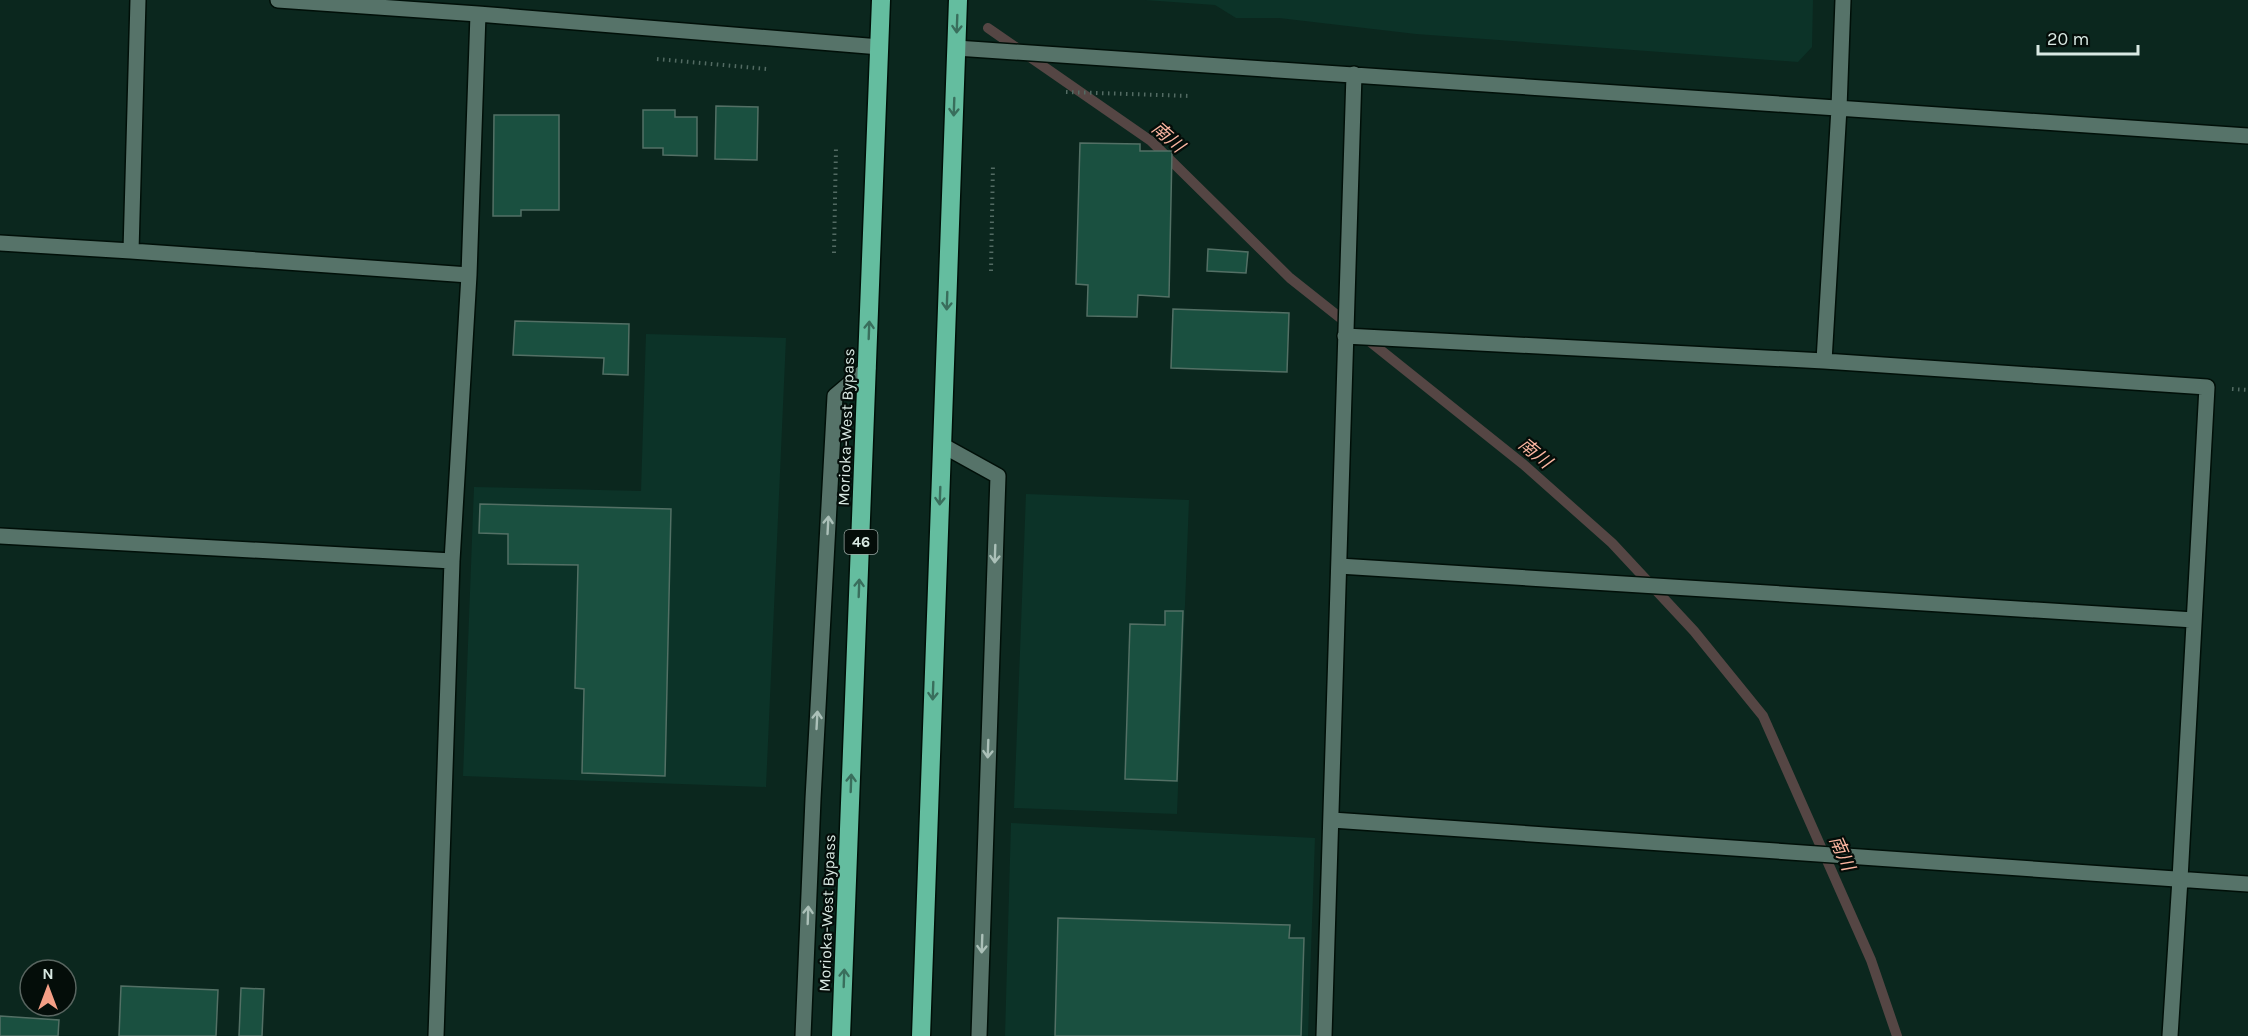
<svg xmlns="http://www.w3.org/2000/svg" width="2248" height="1036" font-family="Karla,'Noto Sans JP',sans-serif">
<rect width="100%" height="100%" fill="#0b271e"/>
<path fill="#0c3328" d="M 1145,0 L 1813,0 L 1812,47 L 1798,62 L 1416,34 L 1279,18 L 1236,18 L 1215,5 Z
M 646,334 L 786,338 L 766,787 L 463,776 L 474,487 L 641,491 Z
M 1026,494 L 1189,500 L 1177,814 L 1014,808 Z
M 1011,823 L 1315,838 L 1308,1036 L 1005,1036 Z"/>
<g fill="none" stroke-linecap="round" stroke-linejoin="round">
<path stroke="#554644" stroke-width="10" d="M 988,28 L 1151,141 L 1290,278 L 1348,324
M 1363,336 L 1523,464 L 1612,543 L 1694,631 L 1763,716 L 1871,960 L 1897,1036"/>
</g>
<path fill="#1a5040" stroke="#537065" stroke-width="1.5" d="M 716,106 L 758,107 L 757,160 L 715,159 Z
M 643,110 L 675,110 L 675,117 L 697,117 L 697,156 L 663,155 L 663,148 L 643,148 Z
M 494,115 L 559,115 L 559,210 L 521,210 L 521,216 L 493,216 Z
M 1080,143 L 1140,144 L 1140,151 L 1172,151 L 1169,297 L 1138,295 L 1137,317 L 1087,316 L 1088,285 L 1076,284 Z
M 1208,249 L 1248,252 L 1246,273 L 1207,271 Z
M 1173,309 L 1289,313 L 1287,372 L 1171,368 Z
M 515,321 L 629,324 L 628,375 L 603,374 L 604,358 L 513,355 Z
M 480,504 L 671,509 L 665,776 L 582,773 L 584,689 L 575,688 L 578,565 L 508,564 L 508,534 L 479,533 Z
M 1165,611 L 1183,611 L 1177,781 L 1125,779 L 1130,624 L 1165,625 Z
M 1058,918 L 1290,925 L 1289,938 L 1304,938 L 1301,1036 L 1055,1036 Z
M 121,986 L 218,990 L 216,1036 L 119,1036 Z
M 241,988 L 264,989 L 262,1036 L 239,1036 Z
M 0,1016 L 59,1020 L 58,1036 L 0,1036 Z"/>
<g fill="none" stroke-linecap="round" stroke-linejoin="round">
<g stroke="#000f08" stroke-width="18">
<path id="minor" d="M 138,0 L 131,251 L 469,275
M 278,0 L 478,14 L 880,47
M 956,48 L 2248,136
M 0,243 L 131,251
M 1345,336 L 1824,361 L 2207,387 L 2180,879 L 2170,1036
M 1824,361 L 1839,108 L 1843,0
M 942,445 L 998,476 L 979,1036
M 0,536 L 452,561
M 1339,566 L 2194,620
M 1332,820 L 2248,884
M 436,1036 L 452,561 L 469,275 L 478,14
M 803,1036 L 813,799 L 835,396 L 868,368
M 1324,1036 L 1354,74"/>
</g>
<g stroke="#000f08" stroke-width="21">
<path id="highway" d="M 841,1036 L 881,0
M 921,1036 L 958,0"/>
</g>
<path stroke="#536b63" stroke-width="4" stroke-dasharray="1.5 4.5" stroke-linecap="butt" d="M 657,59 L 767,69
M 1066,92 L 1191,96
M 834,253 L 836,147
M 991,271 L 993,163
M 2232,389 L 2248,390"/>
<use href="#minor" stroke="#567369" stroke-width="15"/>
<use href="#highway" stroke="#64bd9f" stroke-width="18"/>
</g>
<defs><path id="oneway-shaft" d="M-6 0H5M1.5-3L5.5 0L1.5 3" fill="none" stroke-width="1.6" stroke-linecap="round" stroke-linejoin="round" transform="scale(1.5)"/></defs>
<g stroke="#396e5c">
<use href="#oneway-shaft" transform="translate(957 24) rotate(92)"/>
<use href="#oneway-shaft" transform="translate(954 107) rotate(92)"/>
<use href="#oneway-shaft" transform="translate(947 301) rotate(92)"/>
<use href="#oneway-shaft" transform="translate(869 330) rotate(-88)"/>
<use href="#oneway-shaft" transform="translate(940 496) rotate(92)"/>
<use href="#oneway-shaft" transform="translate(859 588) rotate(-88)"/>
<use href="#oneway-shaft" transform="translate(933 691) rotate(92)"/>
<use href="#oneway-shaft" transform="translate(851 783) rotate(-88)"/>
<use href="#oneway-shaft" transform="translate(844 978) rotate(-88)"/>
</g>
<g stroke="#abc0b8">
<use href="#oneway-shaft" transform="translate(828 525) rotate(-87)"/>
<use href="#oneway-shaft" transform="translate(995 554) rotate(92)"/>
<use href="#oneway-shaft" transform="translate(817 720) rotate(-87)"/>
<use href="#oneway-shaft" transform="translate(988 749) rotate(92)"/>
<use href="#oneway-shaft" transform="translate(808 915) rotate(-88)"/>
<use href="#oneway-shaft" transform="translate(982 944) rotate(92)"/>
</g>
<g text-anchor="middle" dominant-baseline="central" stroke-width="4.5" stroke-linejoin="round" paint-order="stroke">
<rect fill="#040d09" stroke="#99a7a2" stroke-width="1.5" x="844.5" y="530" width="33" height="24" rx="4.5"/>
<g font-size="15" font-weight="bold" fill="#d9e9e3">
<text x="861" y="542">46</text>
</g>
<g font-size="16" fill="#d9e9e3" stroke="#040d09">
<text transform="translate(846 427) rotate(-88)">Morioka-West Bypass</text>
<text transform="translate(827 913) rotate(-88)">Morioka-West Bypass</text>
</g>
<g font-size="18" font-style="italic" fill="#fbb5a0" stroke="#040d09">
<text transform="translate(1168 137) rotate(41)">南川</text>
<text transform="translate(1535 453) rotate(40)">南川</text>
<text transform="translate(1842 853) rotate(66)">南川</text>
</g>
</g>
<g transform="translate(48 988)"><circle r="28" fill="#040d09" stroke="#596560" stroke-width="1.5"/>
<path d="M0-4.5L10 22L0 15L-10 22Z" fill="#f49f86"/>
<text y="-9" font-size="16" font-weight="bold" text-anchor="middle" fill="#d9e9e3">N</text>
</g>
<path d="M2038 45v9h100v-9" fill="none" stroke="#d9e9e3" stroke-width="3"/>
<text x="2047" y="45" font-size="18" fill="#d9e9e3" stroke="#040d09" stroke-width="4.5" paint-order="stroke">20 m</text>
</svg>
